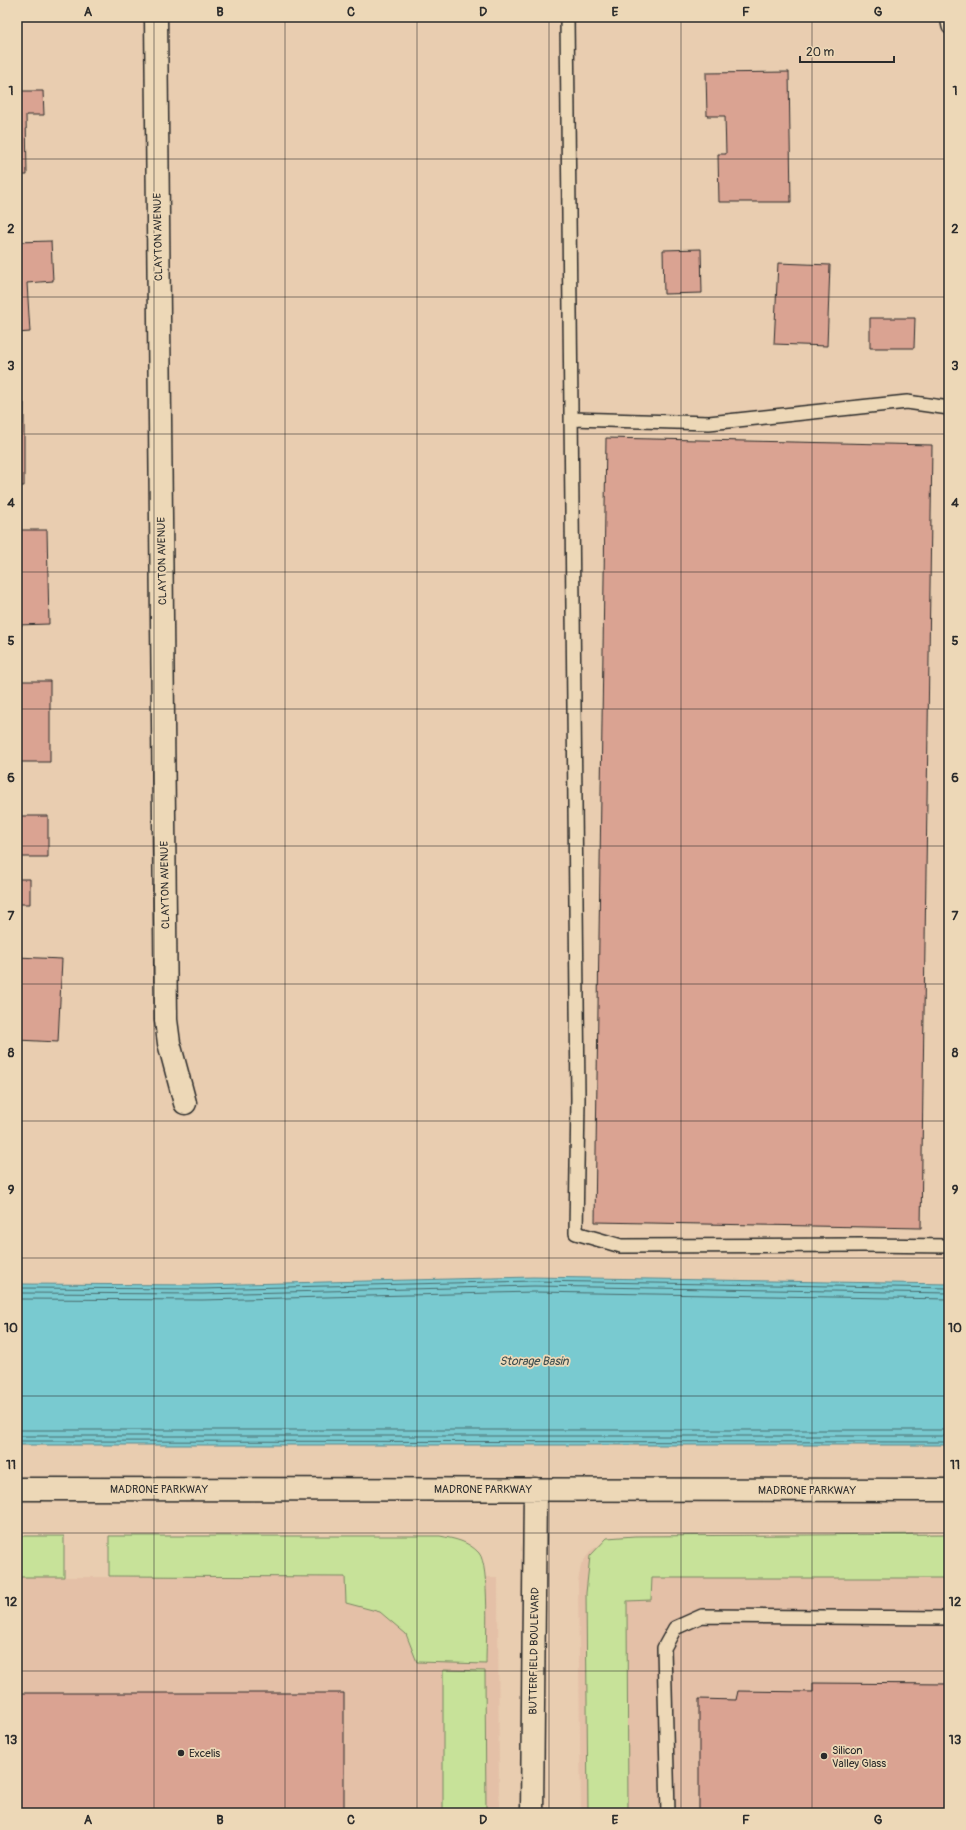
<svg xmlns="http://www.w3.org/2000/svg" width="966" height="1830" font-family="Pangolin,sans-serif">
<rect width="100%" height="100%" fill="#e9cdb0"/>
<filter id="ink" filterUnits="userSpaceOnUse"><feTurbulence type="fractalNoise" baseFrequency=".025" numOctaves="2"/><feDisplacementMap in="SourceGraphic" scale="8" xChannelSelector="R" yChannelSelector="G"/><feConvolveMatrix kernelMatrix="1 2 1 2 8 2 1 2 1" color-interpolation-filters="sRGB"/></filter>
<g filter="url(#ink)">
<path fill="#e4c0a7" d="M 618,1538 L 949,1538 L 949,1813 L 581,1813 L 578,1582 L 581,1565 L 590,1551 L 604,1542 Z
M 17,1577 L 498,1577 L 499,1813 L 17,1813 Z"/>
<path fill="#c7e299" stroke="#798662" d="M 949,1534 L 949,1578 L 652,1578 L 651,1600 L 627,1601 L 628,1813 L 588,1813 L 586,1593 L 590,1556 L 607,1538 L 635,1536 Z
M 17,1536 L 64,1536 L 64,1577 L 17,1577 Z
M 109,1536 L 440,1536 C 455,1539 468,1541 479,1553 C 490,1566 486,1644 486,1664 L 417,1662 L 406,1634 L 380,1612 L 346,1603 L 345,1577 L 109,1576 Z
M 443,1670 L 485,1671 L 486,1813 L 443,1813 Z"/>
<path fill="#79cad0" stroke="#5a8a8e" d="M 533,1277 L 949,1284 L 949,1445 L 17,1445 L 17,1284 L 202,1285 Z"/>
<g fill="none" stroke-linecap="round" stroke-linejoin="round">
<path stroke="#4a6b6d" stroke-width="1" d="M 17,1288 L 202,1289 L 534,1281 L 949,1288
M 17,1293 L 202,1294 L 534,1286 L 949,1293
M 17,1299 L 202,1300 L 534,1292 L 949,1299
M 17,1430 L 949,1430
M 17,1436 L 949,1436
M 17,1441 L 949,1442"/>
</g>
<path fill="#daa392" stroke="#2b2b2b" d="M 789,72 L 791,202 L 719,202 L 718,154 L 726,154 L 725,116 L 707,116 L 706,73 Z
M 17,91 L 43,91 L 44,115 L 26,115 L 27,175 L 17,175 Z
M 51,241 L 53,281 L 27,283 L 30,332 L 17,333 L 17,242 Z
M 701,249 L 702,293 L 664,294 L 663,250 Z
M 778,263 L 830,265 L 827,346 L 774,344 Z
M 870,318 L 915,318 L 914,348 L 870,348 Z
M 17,403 L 24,403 L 24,486 L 17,486 Z
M 606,438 L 932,445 L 921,1228 L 595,1222 Z
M 17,530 L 47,530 L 49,624 L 17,625 Z
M 17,681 L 50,681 L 50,762 L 17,762 Z
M 17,816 L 48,816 L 48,857 L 17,857 Z
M 17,879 L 30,879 L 30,904 L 17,904 Z
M 17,957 L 62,959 L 58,1042 L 17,1040 Z
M 813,1683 L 949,1684 L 949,1813 L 699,1813 L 699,1699 L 736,1700 L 738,1691 L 813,1692 Z
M 17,1693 L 344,1693 L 344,1813 L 17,1813 Z"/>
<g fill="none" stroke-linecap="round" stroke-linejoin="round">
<g stroke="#2b2b2b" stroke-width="16">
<path id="lane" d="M 567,17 L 578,1099 L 576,1233 L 621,1246 L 863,1245 L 949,1246
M 947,17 L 949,27
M 572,419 L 709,423 L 907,402 L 949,408
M 668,1813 L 664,1648 L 675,1628 L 702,1616 L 949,1618"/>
</g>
<g stroke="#2b2b2b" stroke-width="25">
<path id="street" d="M 156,17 L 166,1020 L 169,1043 L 185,1103
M 17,1489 L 949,1490
M 532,1813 L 535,1489"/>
</g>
<use href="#lane" stroke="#edd8b7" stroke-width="13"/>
<use href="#street" stroke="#edd8b7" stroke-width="22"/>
</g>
</g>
<path fill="none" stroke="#2b2b2b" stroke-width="1" stroke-opacity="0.55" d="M 154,17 L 154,1813M 285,17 L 285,1813M 417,17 L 417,1813M 549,17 L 549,1813M 681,17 L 681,1813M 812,17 L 812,1813M 17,159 L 949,159M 17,297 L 949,297M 17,434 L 949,434M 17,572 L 949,572M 17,709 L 949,709M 17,846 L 949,846M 17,984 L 949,984M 17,1121 L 949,1121M 17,1258 L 949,1258M 17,1396 L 949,1396M 17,1533 L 949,1533M 17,1671 L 949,1671"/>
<g fill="#2b2b2b" stroke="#edd8b7" stroke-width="1.5">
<circle cx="181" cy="1753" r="4"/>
<circle cx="824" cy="1756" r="4"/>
</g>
<g text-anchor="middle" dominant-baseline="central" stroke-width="3.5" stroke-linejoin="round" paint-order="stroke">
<g font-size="11" fill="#2b2b2b" stroke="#edd8b7">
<text transform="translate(158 237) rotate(-91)">CLAYTON AVENUE</text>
<text transform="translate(162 561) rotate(-91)">CLAYTON AVENUE</text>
<text transform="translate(165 885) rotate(-91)">CLAYTON AVENUE</text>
<text x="159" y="1489">MADRONE PARKWAY</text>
<text x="483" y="1489">MADRONE PARKWAY</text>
<text x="807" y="1490">MADRONE PARKWAY</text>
<text transform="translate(534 1651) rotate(-89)">BUTTERFIELD BOULEVARD</text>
</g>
<g font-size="11" fill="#2b2b2b" stroke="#edd8b7" text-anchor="start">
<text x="832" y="1750">Silicon<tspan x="832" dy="13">Valley Glass</tspan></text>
<text x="189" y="1753">Excelis</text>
</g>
<g font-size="12" font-style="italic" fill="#3b4b4c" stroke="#edd8b7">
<text x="534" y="1361">Storage Basin</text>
</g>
</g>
<rect width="966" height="1830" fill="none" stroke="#edd8b7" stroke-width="44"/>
<path d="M800 56v6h94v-6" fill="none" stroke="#2b2b2b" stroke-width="2"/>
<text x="806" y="56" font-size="12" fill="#2b2b2b" stroke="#edd8b7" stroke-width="3" paint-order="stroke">20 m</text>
<rect x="22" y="22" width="922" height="1786" fill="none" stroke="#2b2b2b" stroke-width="1.5"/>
<g font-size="13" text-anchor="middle" font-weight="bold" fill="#2b2b2b">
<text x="88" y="16">A</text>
<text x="220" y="16">B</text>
<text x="351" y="16">C</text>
<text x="483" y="16">D</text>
<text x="615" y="16">E</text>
<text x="746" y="16">F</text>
<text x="878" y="16">G</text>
<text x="11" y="95">1</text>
<text x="955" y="95">1</text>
<text x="11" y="233">2</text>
<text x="955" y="233">2</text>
<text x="11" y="370">3</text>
<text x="955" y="370">3</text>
<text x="11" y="507">4</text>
<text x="955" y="507">4</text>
<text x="11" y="645">5</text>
<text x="955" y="645">5</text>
<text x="11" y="782">6</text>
<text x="955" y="782">6</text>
<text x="11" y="920">7</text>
<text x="955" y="920">7</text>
<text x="11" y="1057">8</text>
<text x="955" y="1057">8</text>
<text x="11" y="1194">9</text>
<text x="955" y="1194">9</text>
<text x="11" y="1332">10</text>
<text x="955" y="1332">10</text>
<text x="11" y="1469">11</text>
<text x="955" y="1469">11</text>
<text x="11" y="1606">12</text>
<text x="955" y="1606">12</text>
<text x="11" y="1744">13</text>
<text x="955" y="1744">13</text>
<text x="88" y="1824">A</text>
<text x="220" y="1824">B</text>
<text x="351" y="1824">C</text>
<text x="483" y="1824">D</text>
<text x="615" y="1824">E</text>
<text x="746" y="1824">F</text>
<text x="878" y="1824">G</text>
</g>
</svg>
